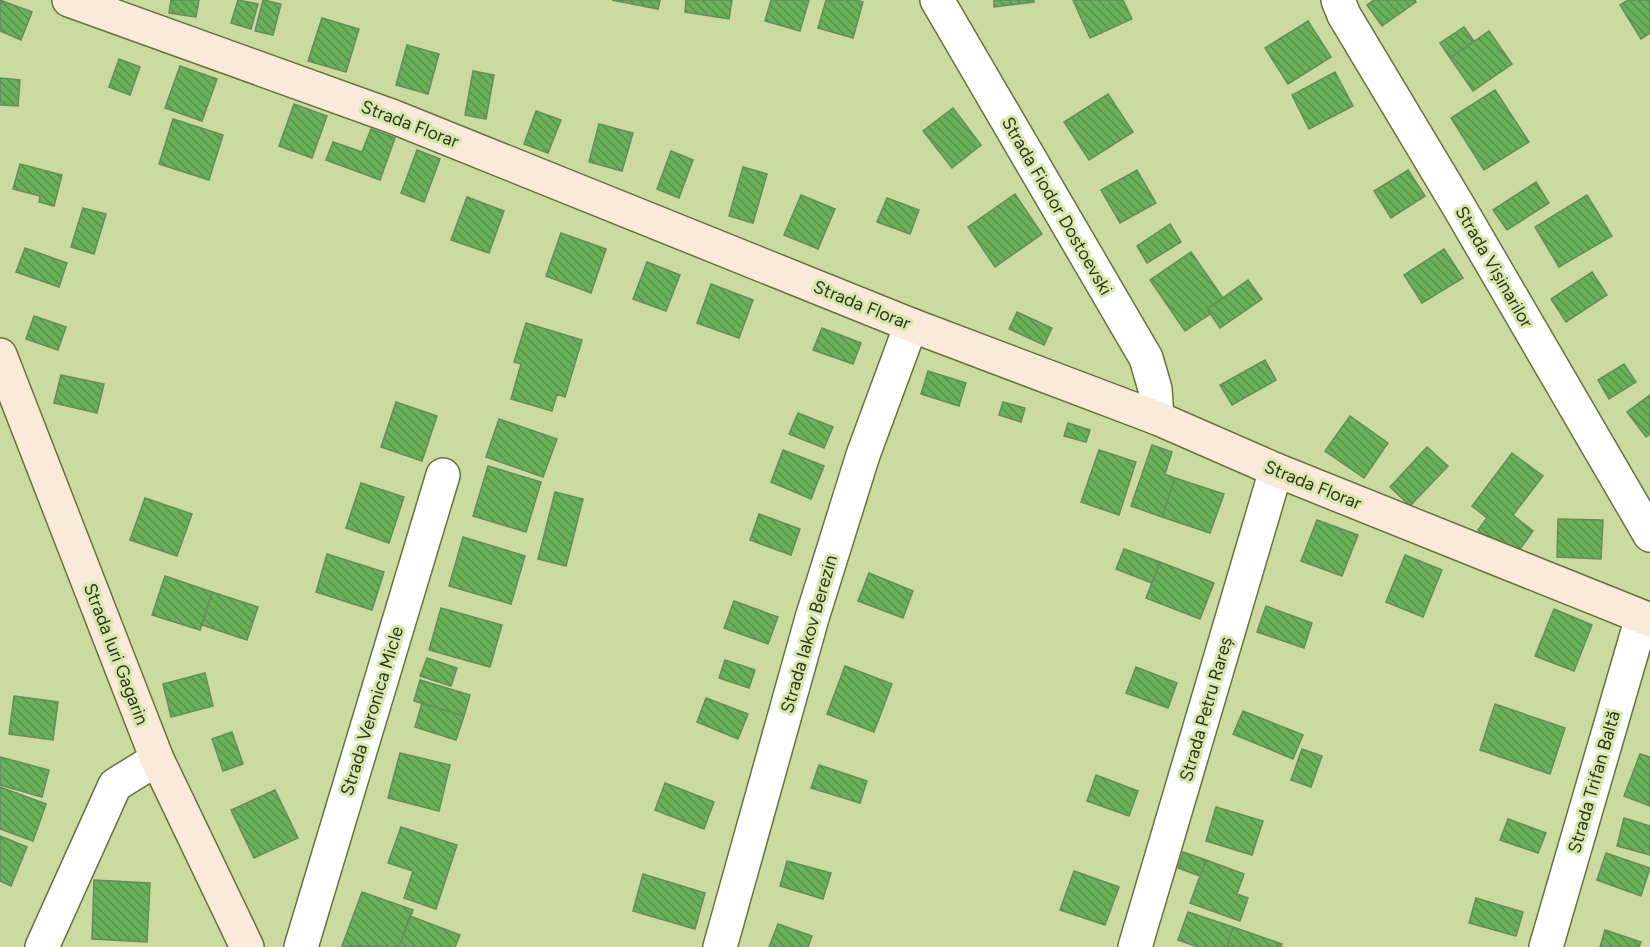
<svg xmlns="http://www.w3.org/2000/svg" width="1650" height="947" font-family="Figtree,sans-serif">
<defs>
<pattern id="building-back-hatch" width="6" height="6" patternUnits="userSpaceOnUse" patternTransform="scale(1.5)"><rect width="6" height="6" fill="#6ab15c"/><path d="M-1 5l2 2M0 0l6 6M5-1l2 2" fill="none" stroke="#58914b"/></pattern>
</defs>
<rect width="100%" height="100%" fill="#cbdba0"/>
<path fill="url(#building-back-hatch)" stroke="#668c5e" stroke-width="1.5" d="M 0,0 L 32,12 L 21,40 L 0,31 Z
M 171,0 L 199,0 L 196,17 L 169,13 Z
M 238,0 L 258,4 L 251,29 L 231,23 Z
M 263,0 L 281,4 L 273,35 L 255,31 Z
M 612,0 L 660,0 L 658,9 Z
M 686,0 L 732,0 L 729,19 L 685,12 Z
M 771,0 L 809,0 L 800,31 L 765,21 Z
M 826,0 L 856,0 L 863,2 L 853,38 L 818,28 Z
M 994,0 L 1034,0 L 1034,2 L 994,7 Z
M 1073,0 L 1123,0 L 1132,19 L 1090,38 Z
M 1374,0 L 1415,0 L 1416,2 L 1382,26 L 1367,5 Z
M 1628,0 L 1650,0 L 1650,33 L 1641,39 L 1620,5 Z
M 322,18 L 359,29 L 346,72 L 308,61 Z
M 1308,21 L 1331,57 L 1288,84 L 1265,48 Z
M 1464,27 L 1474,41 L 1450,58 L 1440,43 Z
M 1489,31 L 1512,64 L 1473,91 L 1450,58 Z
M 407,45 L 439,54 L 428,94 L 396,85 Z
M 119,59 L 140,67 L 130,95 L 109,87 Z
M 180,66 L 217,79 L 202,121 L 165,108 Z
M 473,71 L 494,75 L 486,119 L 465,115 Z
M 1335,72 L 1353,106 L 1309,129 L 1292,95 Z
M 0,78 L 20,80 L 18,106 L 0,105 Z
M 1495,90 L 1529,142 L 1484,170 L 1451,118 Z
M 1108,94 L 1133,132 L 1089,160 L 1064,122 Z
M 294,104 L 327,116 L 312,158 L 279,146 Z
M 953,108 L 981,145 L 952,168 L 923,131 Z
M 536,111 L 561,120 L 548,153 L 524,144 Z
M 173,119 L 223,135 L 209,180 L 159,164 Z
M 599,124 L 633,133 L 622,171 L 589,162 Z
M 371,129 L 395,138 L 380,180 L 326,160 L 333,142 L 362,152 Z
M 417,150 L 440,159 L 424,202 L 401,193 Z
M 671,151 L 693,160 L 679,198 L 657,189 Z
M 20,164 L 62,175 L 54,206 L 39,202 L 40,196 L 13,189 Z
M 743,167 L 767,174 L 753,223 L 729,216 Z
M 1137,170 L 1156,203 L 1120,223 L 1101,190 Z
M 1408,170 L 1425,196 L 1391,218 L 1374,191 Z
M 1536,182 L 1549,203 L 1507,230 L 1493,210 Z
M 1015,194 L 1042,234 L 995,267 L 968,227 Z
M 801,195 L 835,209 L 818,249 L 784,235 Z
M 1587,195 L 1612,236 L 1559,267 L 1535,227 Z
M 467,197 L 504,211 L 489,253 L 451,240 Z
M 887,198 L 919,210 L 910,234 L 877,222 Z
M 83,208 L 106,214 L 94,254 L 71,247 Z
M 1170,224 L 1181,242 L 1147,263 L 1137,246 Z
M 561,233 L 606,249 L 591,293 L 546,276 Z
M 25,248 L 67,263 L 59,287 L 16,272 Z
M 1444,249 L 1463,278 L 1422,303 L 1404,275 Z
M 1191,252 L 1223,298 L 1207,309 L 1210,314 L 1185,331 L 1150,280 Z
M 647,262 L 680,275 L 666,311 L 633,299 Z
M 1592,272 L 1607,295 L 1566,322 L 1551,299 Z
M 1248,280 L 1262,299 L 1220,328 L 1207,309 Z
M 711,284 L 753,300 L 739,338 L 697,323 Z
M 1017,312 L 1052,328 L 1044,345 L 1009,329 Z
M 34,316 L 66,327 L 58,350 L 26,339 Z
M 526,323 L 582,340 L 565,397 L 557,394 L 552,411 L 511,399 L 521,364 L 514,362 Z
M 822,328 L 861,343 L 853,364 L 813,350 Z
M 1265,360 L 1276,380 L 1232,405 L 1220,385 Z
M 1624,364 L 1636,382 L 1609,399 L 1598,380 Z
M 928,371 L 966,383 L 959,406 L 921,394 Z
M 61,375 L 104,384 L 97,413 L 54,403 Z
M 1650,395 L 1650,434 L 1646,437 L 1627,412 Z
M 396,402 L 437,416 L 422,461 L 381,447 Z
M 1003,402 L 1025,408 L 1021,422 L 999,415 Z
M 798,413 L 833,427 L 824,448 L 789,434 Z
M 1350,416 L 1388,443 L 1364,478 L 1325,451 Z
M 499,419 L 557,439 L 543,477 L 486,457 Z
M 1068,423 L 1090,430 L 1086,442 L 1064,436 Z
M 1152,445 L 1172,452 L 1165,474 L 1175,478 L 1162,517 L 1131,506 Z
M 1427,447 L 1448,466 L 1410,506 L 1390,487 Z
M 783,450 L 824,466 L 811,499 L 771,482 Z
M 1099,450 L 1136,462 L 1119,515 L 1081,502 Z
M 1512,453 L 1543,476 L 1513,515 L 1533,531 L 1518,552 L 1497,546 L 1478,530 L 1487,518 L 1472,506 Z
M 488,466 L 541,482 L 526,532 L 473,516 Z
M 1175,478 L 1224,494 L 1210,533 L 1162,517 Z
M 361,483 L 404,497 L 389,543 L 346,528 Z
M 555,492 L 583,499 L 566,566 L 538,559 Z
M 145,498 L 192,514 L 177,556 L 130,540 Z
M 759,514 L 800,529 L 791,555 L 750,540 Z
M 1558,519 L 1603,520 L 1601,559 L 1557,557 Z
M 1317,520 L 1358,535 L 1342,576 L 1301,561 Z
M 463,537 L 525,556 L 511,604 L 449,586 Z
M 1124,549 L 1160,562 L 1152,583 L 1116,569 Z
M 327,554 L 384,572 L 372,610 L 316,592 Z
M 1405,555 L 1442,570 L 1423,617 L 1386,602 Z
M 1160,562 L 1214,583 L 1200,619 L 1146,598 Z
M 869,573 L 913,591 L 903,618 L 858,601 Z
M 165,576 L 212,592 L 200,630 L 152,615 Z
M 212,592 L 258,607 L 247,640 L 202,625 Z
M 734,601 L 778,617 L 768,644 L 724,628 Z
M 1266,606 L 1312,623 L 1304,648 L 1257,632 Z
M 441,608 L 502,625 L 490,667 L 429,650 Z
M 1554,609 L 1592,625 L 1574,671 L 1535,656 Z
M 427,658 L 457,668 L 451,686 L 420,676 Z
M 725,660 L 755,670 L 749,688 L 719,678 Z
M 845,666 L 892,684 L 874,732 L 827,714 Z
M 1136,667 L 1177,683 L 1168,708 L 1126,693 Z
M 205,673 L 213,706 L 171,717 L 163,684 Z
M 420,680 L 470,695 L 464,716 L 414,701 Z
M 14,696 L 58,702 L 53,740 L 9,734 Z
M 706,698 L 748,714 L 738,739 L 697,722 Z
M 422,703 L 464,716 L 456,740 L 415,727 Z
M 1495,704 L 1565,728 L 1550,774 L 1480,750 Z
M 1243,711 L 1303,735 L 1293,759 L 1233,734 Z
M 232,732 L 243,764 L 223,771 L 212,739 Z
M 1302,749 L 1322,756 L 1311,787 L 1291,780 Z
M 400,753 L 450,765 L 439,811 L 388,798 Z
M 1640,754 L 1650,757 L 1650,806 L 1624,796 Z
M 0,757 L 49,770 L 42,797 L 0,785 Z
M 819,765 L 867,781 L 860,803 L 811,788 Z
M 1096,775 L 1138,791 L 1129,816 L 1087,801 Z
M 665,783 L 714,802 L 704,829 L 655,810 Z
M 0,787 L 46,804 L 33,841 L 0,829 Z
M 275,790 L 298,838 L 254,858 L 231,810 Z
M 1216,807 L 1263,821 L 1252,855 L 1206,841 Z
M 1624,818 L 1650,826 L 1650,855 L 1617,846 Z
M 1508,819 L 1546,833 L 1538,853 L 1500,840 Z
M 401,827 L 457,845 L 436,909 L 404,898 L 413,871 L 388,863 Z
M 0,836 L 27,847 L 11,886 L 0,881 Z
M 1183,852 L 1206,860 L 1200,876 L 1178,868 Z
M 1606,853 L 1650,868 L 1641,896 L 1597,880 Z
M 1206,860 L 1244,874 L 1237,894 L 1248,898 L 1240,921 L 1190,903 Z
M 787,861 L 831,873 L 823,899 L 780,886 Z
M 1074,871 L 1119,887 L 1105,925 L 1060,910 Z
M 643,874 L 705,893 L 695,929 L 633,911 Z
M 94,880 L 150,883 L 147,942 L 92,939 Z
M 362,892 L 413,910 L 399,947 L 342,946 Z
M 1476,898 L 1523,912 L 1516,936 L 1469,923 Z
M 1188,912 L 1233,927 L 1227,947 L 1198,947 L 1178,940 Z
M 410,916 L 460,935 L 455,947 L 399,947 Z
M 778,924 L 812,936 L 808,947 L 769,947 Z
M 1233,927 L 1282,944 L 1281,947 L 1227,947 Z
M 1605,930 L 1641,942 L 1639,947 L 1600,947 Z"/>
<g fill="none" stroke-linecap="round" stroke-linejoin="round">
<g stroke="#66733c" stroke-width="36">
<path id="street" d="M 937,0 L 1146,358 L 1155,389 L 1157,418
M 1338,0 L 1344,15 L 1459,207 L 1650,535
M 42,947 L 115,785 L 157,759
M 301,947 L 443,475
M 720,947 L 812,618 L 863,455 L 911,325
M 1135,947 L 1276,470
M 1546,947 L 1642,617"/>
</g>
<g stroke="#66733c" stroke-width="36">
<path id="secondary" d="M 69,0 L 394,117 L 911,325 L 1157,418 L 1276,470 L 1650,620
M 0,355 L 157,759 L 247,947"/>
</g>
<use href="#street" stroke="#fff" stroke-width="33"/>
<use href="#secondary" stroke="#fbe9da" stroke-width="33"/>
</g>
<g text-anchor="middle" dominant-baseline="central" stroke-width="6" stroke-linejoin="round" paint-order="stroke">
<g font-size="18" fill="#30361e" stroke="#d8e8ac">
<text transform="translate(410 124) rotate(21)">Strada Florar</text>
<text transform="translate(1057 206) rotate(60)">Strada Fiodor Dostoevski</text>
<text transform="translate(1494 267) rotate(60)">Strada Vișinarilor</text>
<text transform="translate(862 305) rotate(22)">Strada Florar</text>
<text transform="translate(1313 485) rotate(22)">Strada Florar</text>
<text transform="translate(809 634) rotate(-74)">Strada Iakov Berezin</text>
<text transform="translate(116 654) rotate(69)">Strada Iuri Gagarin</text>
<text transform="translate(1206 709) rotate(-74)">Strada Petru Rareș</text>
<text transform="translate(372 711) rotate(-73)">Strada Veronica Micle</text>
<text transform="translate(1594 782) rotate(-74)">Strada Trifan Baltă</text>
</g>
</g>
</svg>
